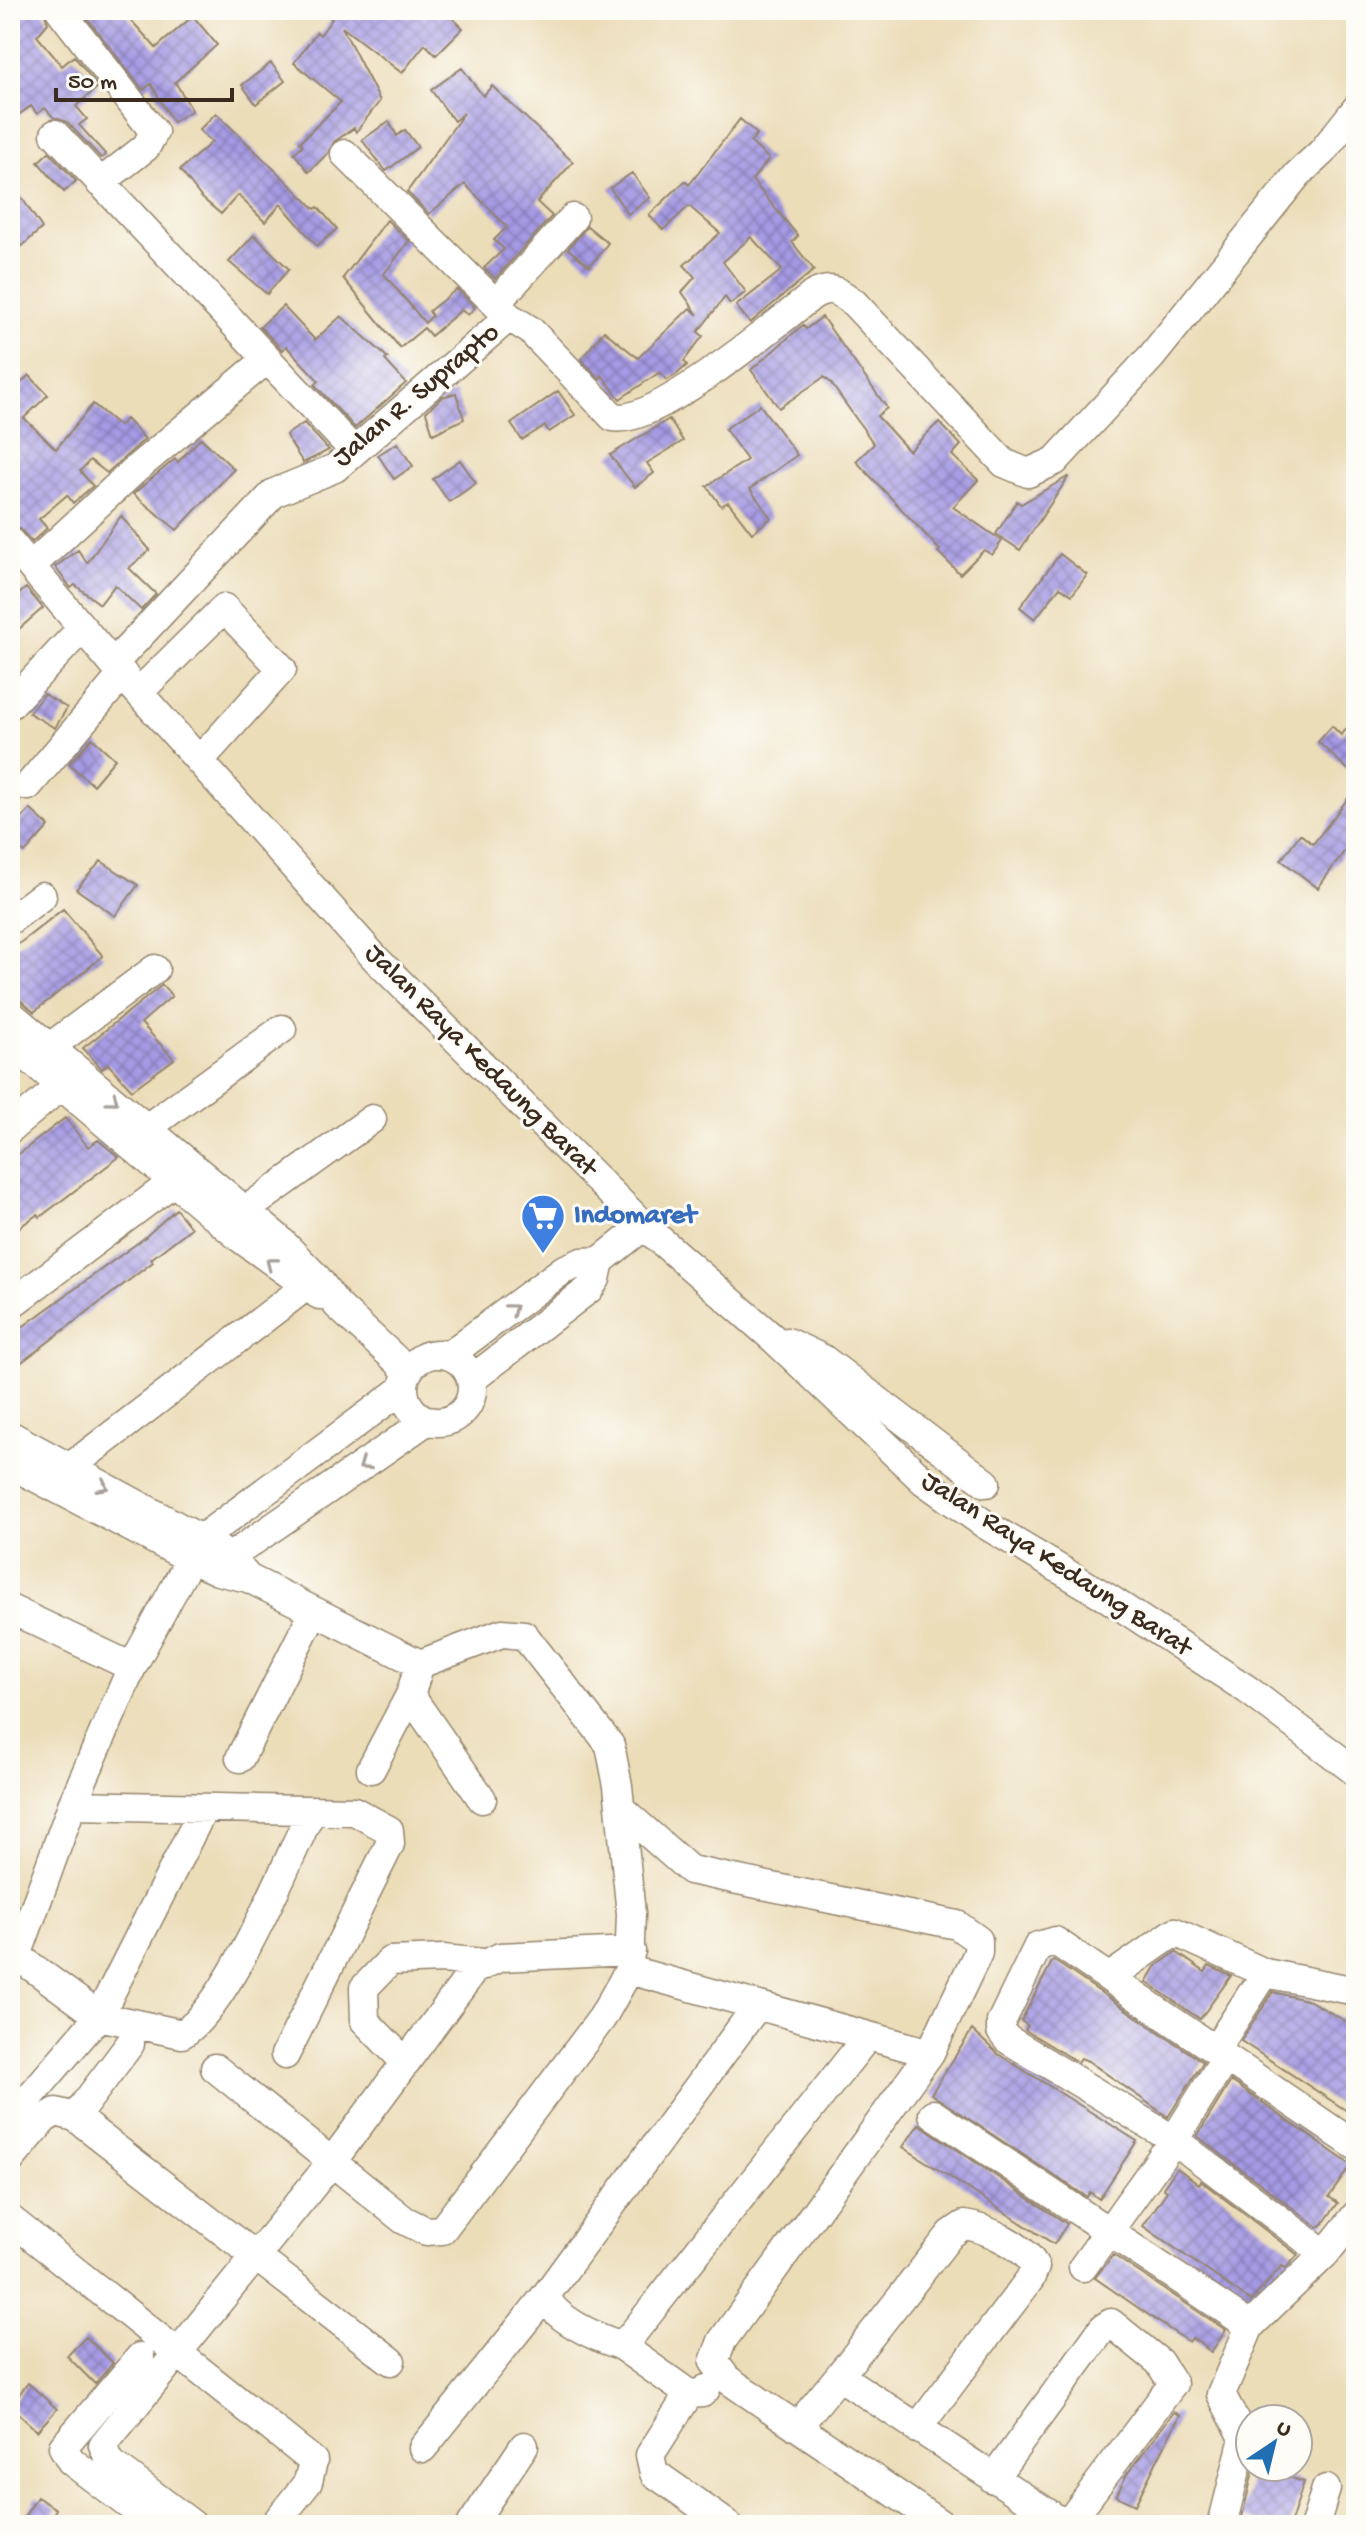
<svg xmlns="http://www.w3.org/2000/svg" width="1366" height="2535" font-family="'Gochi Hand',sans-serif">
<defs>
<pattern id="building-cross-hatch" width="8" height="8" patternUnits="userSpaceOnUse" patternTransform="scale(2)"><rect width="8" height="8" fill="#a59ae4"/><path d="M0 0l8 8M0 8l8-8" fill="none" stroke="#887eb8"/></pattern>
</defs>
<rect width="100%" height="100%" fill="#fdfcf7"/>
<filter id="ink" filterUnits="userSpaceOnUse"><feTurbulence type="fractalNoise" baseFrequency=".0125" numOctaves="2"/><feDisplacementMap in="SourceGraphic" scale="16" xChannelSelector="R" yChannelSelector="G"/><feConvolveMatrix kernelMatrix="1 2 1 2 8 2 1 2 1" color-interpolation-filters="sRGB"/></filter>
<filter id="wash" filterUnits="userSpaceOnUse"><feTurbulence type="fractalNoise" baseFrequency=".006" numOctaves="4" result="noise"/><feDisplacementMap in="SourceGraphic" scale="32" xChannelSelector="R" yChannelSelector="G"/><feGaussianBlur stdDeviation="1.8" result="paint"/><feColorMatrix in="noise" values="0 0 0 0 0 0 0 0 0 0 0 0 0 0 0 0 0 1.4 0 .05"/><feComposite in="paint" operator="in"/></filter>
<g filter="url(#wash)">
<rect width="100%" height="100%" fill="#ecddb9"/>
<g id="blocks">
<path fill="url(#building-cross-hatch)" d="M 19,10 L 43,10 L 48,23 L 37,36 L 62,66 L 74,56 L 98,87 L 76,106 L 87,119 L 79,125 L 106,155 L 101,158 L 67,122 L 53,117 L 45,108 L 37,114 L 31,106 L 10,121 L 10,19 Z
M 81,10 L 122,10 L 156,48 L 193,16 L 217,45 L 175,82 L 192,110 L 173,122 L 151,84 L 143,90 Z
M 320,10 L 444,10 L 463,28 L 436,55 L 425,44 L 402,73 L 342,27 L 380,101 L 356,132 L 354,128 L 334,142 L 328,153 L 309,172 L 294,153 L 303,145 L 300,142 L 341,102 L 294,63 L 317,32 L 320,35 L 332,19 Z
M 271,63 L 285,81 L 256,104 L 242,85 Z
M 462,68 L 483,96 L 492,86 L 573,162 L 537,202 L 552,216 L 495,279 L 484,268 L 504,249 L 494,240 L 507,227 L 465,184 L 429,214 L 407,192 L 464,113 L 454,121 L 431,90 Z
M 216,113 L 315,209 L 318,207 L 337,229 L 317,246 L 281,204 L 265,222 L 238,195 L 221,214 L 201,197 L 180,170 L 212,142 L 199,130 Z
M 740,119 L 757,134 L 750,142 L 769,159 L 752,180 L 798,236 L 792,242 L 814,270 L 750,323 L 736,306 L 782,270 L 751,237 L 723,262 L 746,292 L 730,304 L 725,297 L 698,332 L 703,336 L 684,361 L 687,365 L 676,375 L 667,380 L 660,372 L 620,399 L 602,375 L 600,379 L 581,359 L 604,331 L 638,358 L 690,308 L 698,315 L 682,292 L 695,277 L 684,265 L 720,233 L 689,206 L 663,230 L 649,215 L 685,181 L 689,185 Z
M 389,121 L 397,136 L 405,130 L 418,147 L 386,171 L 362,140 Z
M 49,152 L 76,181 L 64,192 L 38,162 Z
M 632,173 L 650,198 L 628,214 L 610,188 Z
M 10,180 L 42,228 L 10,257 Z
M 387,220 L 409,241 L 384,274 L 425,323 L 432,316 L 429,311 L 457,289 L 475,307 L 468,315 L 461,310 L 431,336 L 424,328 L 400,348 L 343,278 Z
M 587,226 L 608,243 L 590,266 L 568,249 Z
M 254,235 L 289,269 L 267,294 L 229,262 Z
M 283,306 L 315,340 L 341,316 L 388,358 L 385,360 L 406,383 L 355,428 L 315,385 L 319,381 L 286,346 L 282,350 L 260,327 Z
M 822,317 L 887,408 L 877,416 L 909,451 L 939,422 L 961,445 L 952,455 L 978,480 L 953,507 L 1002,541 L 992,555 L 984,550 L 960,574 L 938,552 L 940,550 L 856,461 L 874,444 L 830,382 L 824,377 L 779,408 L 751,370 L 803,325 L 806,329 Z
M 29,375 L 48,395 L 24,418 L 56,449 L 93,404 L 119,426 L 126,419 L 145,439 L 107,473 L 90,460 L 80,471 L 93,486 L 73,503 L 67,495 L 39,519 L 47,528 L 32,542 L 10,518 L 10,394 Z
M 558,391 L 575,415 L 549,432 L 545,426 L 522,440 L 511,424 Z
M 456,393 L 464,419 L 433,434 L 426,412 L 442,397 Z
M 760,405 L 797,455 L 750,489 L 771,518 L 752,533 L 728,502 L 721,506 L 707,486 L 747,460 L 725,429 Z
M 669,419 L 683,441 L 647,463 L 654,473 L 635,487 L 610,455 Z
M 304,423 L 329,450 L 303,463 L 286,435 Z
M 201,438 L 234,469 L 177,530 L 133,494 L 175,459 L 178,462 Z
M 397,443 L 413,466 L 394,479 L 378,455 Z
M 460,460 L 476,483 L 449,502 L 433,479 Z
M 1069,476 L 1020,550 L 996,534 L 1017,501 L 1021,504 Z
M 121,516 L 150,550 L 129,568 L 156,594 L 141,610 L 115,585 L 100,604 L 75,585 L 71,588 L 55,567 L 78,550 L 87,563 Z
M 1060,554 L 1087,575 L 1072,595 L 1060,587 L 1035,619 L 1020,607 Z
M 26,588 L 43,608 L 19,629 L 10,619 L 10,602 Z
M 44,694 L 67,708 L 55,728 L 29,713 Z
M 1356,718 L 1356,777 L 1318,742 L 1332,726 L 1341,735 Z
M 92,738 L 115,759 L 93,785 L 69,764 Z
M 1356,788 L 1356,835 L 1318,888 L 1281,860 L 1300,834 L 1313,844 Z
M 30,809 L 49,826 L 25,853 L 10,843 L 10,833 Z
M 101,861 L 138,885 L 115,916 L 76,889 Z
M 63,909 L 103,956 L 34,1012 L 10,991 L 10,951 Z
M 162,985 L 172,996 L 141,1023 L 174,1059 L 132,1090 L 108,1064 L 102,1069 L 83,1048 Z
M 65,1118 L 88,1147 L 98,1140 L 119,1157 L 40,1217 L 38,1214 L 10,1234 L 10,1161 Z
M 176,1209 L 191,1228 L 151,1259 L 153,1262 L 10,1371 L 10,1336 L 143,1239 Z
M 1176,1952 L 1205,1972 L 1209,1966 L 1231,1976 L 1200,2019 L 1146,1982 L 1155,1967 Z
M 1053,1960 L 1203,2062 L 1168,2117 L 1088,2061 L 1081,2058 L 1078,2062 L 1025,2030 L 1028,2026 L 1021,2021 Z
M 1273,1992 L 1310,2001 L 1356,2027 L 1356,2117 L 1241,2041 Z
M 972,2030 L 998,2054 L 1137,2141 L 1099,2199 L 1090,2192 L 1087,2197 L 931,2094 Z
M 1231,2081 L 1351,2165 L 1329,2197 L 1338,2203 L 1322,2225 L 1318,2227 L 1197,2136 Z
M 919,2124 L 1067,2224 L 1054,2244 L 903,2147 Z
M 1177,2168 L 1199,2184 L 1201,2181 L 1298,2255 L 1286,2268 L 1282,2266 L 1251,2301 L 1143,2226 L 1167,2191 L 1163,2188 Z
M 1113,2255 L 1226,2330 L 1211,2352 L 1192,2338 L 1189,2342 L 1169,2329 L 1095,2278 Z
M 86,2337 L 113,2363 L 95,2384 L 67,2356 Z
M 28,2383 L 57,2409 L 37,2431 L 10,2406 Z
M 1174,2412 L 1180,2415 L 1135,2505 L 1116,2496 L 1127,2474 Z
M 1254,2467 L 1278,2467 L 1276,2473 L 1304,2482 L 1290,2525 L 1266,2525 L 1242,2517 Z
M 37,2497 L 56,2509 L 47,2525 L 19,2525 Z"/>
</g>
</g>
<g filter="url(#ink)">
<use href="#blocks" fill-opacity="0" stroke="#94846c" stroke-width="2"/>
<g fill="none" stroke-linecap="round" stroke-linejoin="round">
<g stroke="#94846c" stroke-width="31">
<path id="minor" d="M 60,10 L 154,132 L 146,147 L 100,183
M 55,134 L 354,451
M 345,154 L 509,317 L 530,330 L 613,417 C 652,427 780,321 813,295 C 831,285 838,291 854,303 L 1004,463 L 1028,473 L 1055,461 L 1152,356 L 1298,174 L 1322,152 L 1356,109
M 496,303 L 573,218
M 10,542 L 113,664 L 376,959 L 644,1226 L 775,1340 L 924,1481 L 986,1525 L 1108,1598 L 1248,1690 L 1356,1772
M 31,566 L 137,468 L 266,360
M 113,664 L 274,493 L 335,468 L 509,317
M 139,692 L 224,608 L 282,669 L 199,761
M 10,705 L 82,628
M 28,786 L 123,674
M 10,920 L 42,896
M 10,1014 L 278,1238 L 317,1278 L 337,1305 L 408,1371
M 10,1042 L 240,1238 L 319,1295
M 50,1047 L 155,969
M 147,1128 L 282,1029
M 10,1129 L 74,1075
M 246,1210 L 372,1119
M 10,1305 L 188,1171
M 787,1342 L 823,1359 L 986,1483
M404 1388a34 34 0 1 1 68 0a34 34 0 1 1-68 0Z
M 449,1355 L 563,1270 L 582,1262 L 600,1261 L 644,1226
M 471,1380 L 589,1289 L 596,1279 L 600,1261
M 10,1435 L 201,1539 L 230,1557 L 248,1578
M 10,1464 L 189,1558 L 218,1571 L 248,1578 L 420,1664
M 69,1468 L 317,1278
M 218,1571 L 230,1557 L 428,1420
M 10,1609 L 132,1667
M 410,1695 L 482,1799
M 240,1758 L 313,1613
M 72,1805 L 354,1811 L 389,1830 L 390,1844 L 285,2055
M 204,1808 L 99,2016 L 182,2034 C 228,2008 286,1863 312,1810
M 621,1809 L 690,1870 L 957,1925 L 978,1940 L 978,1953 L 930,2053 L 722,2341 L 714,2362 L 727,2379 L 942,2525
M 10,1965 L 17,1956 L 72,1805 L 132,1667 L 201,1539 L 404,1388
M 629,1970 L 930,2053
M 1110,1977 L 1175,1932 L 1265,1973 L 1356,1991
M 757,2006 L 546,2295 C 552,2319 598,2338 620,2345 L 630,2337 L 868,2036
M 1216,2049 L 1265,1973
M 406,2063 L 365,2021 L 364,1988 L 390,1961 L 443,1959 L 483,1963
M 215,2068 L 404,2220 L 426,2231 L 442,2230 L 602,2018 L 629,1970 L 631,1914 L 618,1786 L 610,1745 L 524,1635 L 502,1633 L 420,1664 L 410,1695 L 371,1769
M 933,2114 L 1250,2326
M 75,2117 L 391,2361
M 10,2120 L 99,2016 L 17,1956
M 10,2160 L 44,2119 L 56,2112 L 75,2117 L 130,2044
M 10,2219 L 313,2461 L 308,2482 L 274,2525
M 1325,2254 L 1174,2140 L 1007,2039 L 1001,2031 L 1001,2022 L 1038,1946 L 1055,1941 L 1356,2146
M 1083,2267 L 1174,2140 L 1226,2057
M 620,2345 L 689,2394 L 702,2393 L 706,2389
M 140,2357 L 63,2447 L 71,2461 L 155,2525
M 839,2376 L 951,2234 L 964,2225 C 987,2228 1026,2247 1035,2267 L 1030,2279 L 917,2429
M 689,2394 L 650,2455 L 654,2473 L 728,2525
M 797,2427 L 839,2376 L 1066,2525
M 423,2448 L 546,2295
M 993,2479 L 1103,2328 L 1111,2323 L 1159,2362 L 1173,2384 L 1067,2525
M 193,2525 L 110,2462 L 103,2445 L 331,2163 L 474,1970 L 500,1957 L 631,1951
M 471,2525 L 524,2446
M 1222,2525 L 1244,2438 L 1221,2394 L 1250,2326 L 1325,2254 L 1356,2215
M 1315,2525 L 1326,2489"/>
</g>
<use href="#minor" stroke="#fff" stroke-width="28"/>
</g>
<defs><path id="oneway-chevron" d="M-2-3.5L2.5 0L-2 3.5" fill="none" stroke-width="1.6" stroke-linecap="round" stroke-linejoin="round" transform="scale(2)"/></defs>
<g stroke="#a79f9a">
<use href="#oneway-chevron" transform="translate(113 1100) rotate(39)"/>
<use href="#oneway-chevron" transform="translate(271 1263) rotate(-142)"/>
<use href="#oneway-chevron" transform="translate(512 1309) rotate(-37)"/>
<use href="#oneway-chevron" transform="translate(364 1465) rotate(145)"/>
<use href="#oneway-chevron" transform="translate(103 1486) rotate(28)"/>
</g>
</g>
<defs>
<g id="supermarket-pin" transform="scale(2.3)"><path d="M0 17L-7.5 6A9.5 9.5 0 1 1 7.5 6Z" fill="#3f7fe0" stroke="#fdfcf7"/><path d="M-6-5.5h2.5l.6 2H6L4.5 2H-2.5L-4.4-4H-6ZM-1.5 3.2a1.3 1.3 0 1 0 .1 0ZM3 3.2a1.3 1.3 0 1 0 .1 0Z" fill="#fff"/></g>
</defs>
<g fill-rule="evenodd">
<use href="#supermarket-pin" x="543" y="1216"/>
</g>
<g text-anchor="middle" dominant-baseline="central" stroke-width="6" stroke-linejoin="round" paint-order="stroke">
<g font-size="28" fill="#3b2a1e" stroke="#fdfcf7">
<text transform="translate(417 396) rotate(-40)">Jalan R. Suprapto</text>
<text transform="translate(480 1061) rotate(45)">Jalan Raya Kedaung Barat</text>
<text transform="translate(1056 1565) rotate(33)">Jalan Raya Kedaung Barat</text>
</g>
<g font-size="28" font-weight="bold" fill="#366cbe" stroke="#fdfcf7" text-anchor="start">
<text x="574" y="1216">Indomaret</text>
</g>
</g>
<rect width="1366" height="2535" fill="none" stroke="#fdfcf7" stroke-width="40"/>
<g transform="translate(1274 2443) rotate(35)"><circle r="38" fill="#fdfcf7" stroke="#afa8a0" stroke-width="2"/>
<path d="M0-6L14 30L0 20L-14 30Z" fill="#1f6fb2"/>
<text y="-12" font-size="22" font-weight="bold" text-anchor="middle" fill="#3b2a1e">U</text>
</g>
<path d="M56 88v12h176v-12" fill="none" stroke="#3b2a1e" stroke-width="4"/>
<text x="68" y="88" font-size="24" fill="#3b2a1e" stroke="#fdfcf7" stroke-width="6" paint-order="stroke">50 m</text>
</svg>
